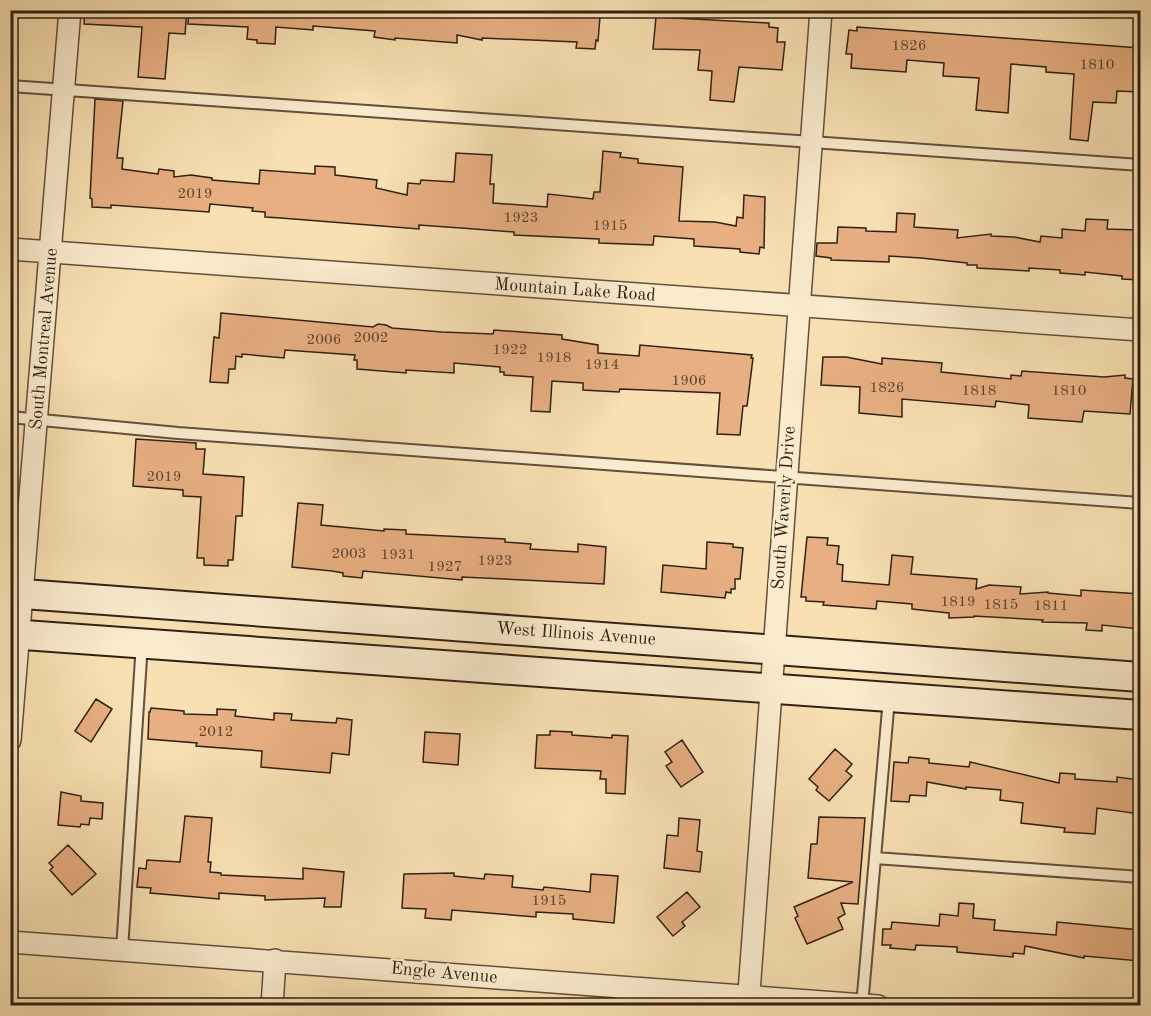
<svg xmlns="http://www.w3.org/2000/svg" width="1151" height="1016" font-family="'Old Standard TT',serif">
<rect width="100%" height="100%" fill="#f8e0b2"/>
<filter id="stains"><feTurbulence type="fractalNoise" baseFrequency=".00333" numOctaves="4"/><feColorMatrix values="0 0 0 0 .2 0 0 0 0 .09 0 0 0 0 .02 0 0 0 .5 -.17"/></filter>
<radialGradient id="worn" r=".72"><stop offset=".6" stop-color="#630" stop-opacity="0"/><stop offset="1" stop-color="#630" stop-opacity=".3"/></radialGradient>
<path fill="#e7af82" stroke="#302014" stroke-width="1.5" d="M 85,10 L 187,10 L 185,34 L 169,33 L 165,79 L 138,77 L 142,27 L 84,24 Z
M 189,10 L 530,10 L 597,12 L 597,17 L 600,17 L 598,41 L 596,40 L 595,49 L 576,48 L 577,42 L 482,38 L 482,40 L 457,35 L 457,43 L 395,38 L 395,40 L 374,37 L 375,31 L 313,26 L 313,30 L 276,27 L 275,44 L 257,43 L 257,40 L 247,39 L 248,27 L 188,24 Z
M 656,17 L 769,23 L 769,27 L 778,28 L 777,42 L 785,42 L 782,70 L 739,67 L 734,102 L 710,100 L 712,71 L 698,70 L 700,50 L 653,49 Z
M 857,27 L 1140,48 L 1140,92 L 1117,91 L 1116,103 L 1093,102 L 1088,141 L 1070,139 L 1074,74 L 1046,72 L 1046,67 L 1011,64 L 1008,113 L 976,110 L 979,78 L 943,76 L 944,63 L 907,60 L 906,72 L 851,68 L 852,54 L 846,54 L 849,30 L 857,31 Z
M 95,99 L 123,101 L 117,158 L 123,158 L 122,169 L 158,174 L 159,169 L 174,171 L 174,177 L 191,175 L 212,178 L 212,180 L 259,184 L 260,170 L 315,174 L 315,166 L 335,167 L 335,175 L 377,180 L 376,188 L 407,195 L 408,183 L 420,184 L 421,180 L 454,182 L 456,153 L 492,155 L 490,184 L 494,184 L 493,203 L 547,207 L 548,194 L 593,199 L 594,192 L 600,192 L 603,151 L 621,153 L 620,157 L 638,159 L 638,163 L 683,167 L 679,221 L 715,222 L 736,226 L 737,217 L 743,218 L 744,195 L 765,197 L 764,248 L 760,247 L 759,254 L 740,252 L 740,249 L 694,246 L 694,239 L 654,236 L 653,245 L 599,243 L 599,239 L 514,235 L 514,232 L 461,228 L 419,225 L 419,229 L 281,218 L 265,217 L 265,212 L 252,211 L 253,208 L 210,204 L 209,212 L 111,205 L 111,208 L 92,207 L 92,199 L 90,198 Z
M 897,213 L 915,214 L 914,227 L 958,230 L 957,238 L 991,234 L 991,236 L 1014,237 L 1040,242 L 1041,236 L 1062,238 L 1062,229 L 1085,231 L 1086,219 L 1108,220 L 1107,229 L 1140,230 L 1140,280 L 1122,279 L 1122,276 L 1085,272 L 1085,275 L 1060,273 L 1060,270 L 1029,268 L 1029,271 L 977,268 L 977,265 L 967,265 L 967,263 L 921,258 L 889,256 L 889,262 L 831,260 L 831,258 L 816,256 L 817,243 L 837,243 L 838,227 L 866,228 L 866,231 L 896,232 Z
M 221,313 L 373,327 L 378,324 L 386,325 L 392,328 L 442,332 L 493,334 L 494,330 L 562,335 L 562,339 L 598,345 L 598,353 L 639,356 L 640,345 L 752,355 L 751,358 L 753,358 L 747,406 L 743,406 L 740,435 L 717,434 L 720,393 L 620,389 L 619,392 L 583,390 L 583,383 L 552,381 L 550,412 L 531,411 L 533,377 L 504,375 L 504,372 L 500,372 L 500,367 L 454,363 L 454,373 L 406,370 L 406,373 L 357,369 L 357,360 L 354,360 L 355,355 L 285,350 L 284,358 L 242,354 L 242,357 L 236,356 L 235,369 L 229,369 L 228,383 L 210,382 L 214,337 L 219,338 Z
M 823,357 L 846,357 L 882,364 L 882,358 L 942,363 L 941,372 L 1011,379 L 1011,375 L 1021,376 L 1022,371 L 1104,377 L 1125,375 L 1125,378 L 1133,379 L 1130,414 L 1084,411 L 1082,422 L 1028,418 L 1029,405 L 996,401 L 995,407 L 902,399 L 902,417 L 859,413 L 860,387 L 821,385 Z
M 136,439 L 196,443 L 196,449 L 205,449 L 203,474 L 244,477 L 242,516 L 236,516 L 233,560 L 228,560 L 228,566 L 204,565 L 204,558 L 197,558 L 201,497 L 183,496 L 183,490 L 133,486 Z
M 298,503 L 323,505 L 321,525 L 384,531 L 384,529 L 406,530 L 406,534 L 505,539 L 505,542 L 531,544 L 530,549 L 578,552 L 578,544 L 606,547 L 604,584 L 462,577 L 462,580 L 363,571 L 362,578 L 343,576 L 343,573 L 332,571 L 292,567 Z
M 807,537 L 828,538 L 827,545 L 839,546 L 837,564 L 843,565 L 842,581 L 889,585 L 892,555 L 913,557 L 911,574 L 977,579 L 976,589 L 989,585 L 1021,587 L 1020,594 L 1048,592 L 1048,593 L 1081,596 L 1081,590 L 1140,594 L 1140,629 L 1102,625 L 1102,631 L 1086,630 L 1087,623 L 1042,622 L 1043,620 L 974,616 L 974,617 L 949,618 L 949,613 L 912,609 L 912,604 L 877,601 L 876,609 L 823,605 L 824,602 L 806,601 L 806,597 L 801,597 Z
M 707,542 L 733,544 L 733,547 L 743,548 L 740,579 L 735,579 L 735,589 L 731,589 L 731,593 L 726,592 L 725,598 L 661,592 L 663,565 L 706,569 Z
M 96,699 L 112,709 L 91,742 L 75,731 Z
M 151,708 L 184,711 L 184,714 L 217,715 L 217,709 L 236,710 L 235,716 L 274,720 L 274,713 L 292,714 L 291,720 L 336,723 L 337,718 L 352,720 L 349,755 L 332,753 L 330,773 L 261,767 L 262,751 L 196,746 L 197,743 L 148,739 L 149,712 L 150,712 Z
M 550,731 L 572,732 L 572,735 L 612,738 L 612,735 L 628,736 L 625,794 L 606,793 L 606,779 L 600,779 L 601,771 L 535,768 L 537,735 L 550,735 Z
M 425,732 L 460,734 L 458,765 L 423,762 Z
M 682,740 L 703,772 L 681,787 L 666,766 L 672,762 L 665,752 Z
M 835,749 L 852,764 L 846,771 L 852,776 L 829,801 L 816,790 L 818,787 L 809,779 Z
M 909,757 L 929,759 L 929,763 L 969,767 L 970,762 L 1059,783 L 1060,773 L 1075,774 L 1075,779 L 1117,782 L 1117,777 L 1140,780 L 1140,814 L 1097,808 L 1095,834 L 1064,832 L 1065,828 L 1021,823 L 1023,803 L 1000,800 L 1001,790 L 966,787 L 966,789 L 927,782 L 926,796 L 910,795 L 909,802 L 891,801 L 894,762 L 908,763 Z
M 61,792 L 81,796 L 81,801 L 103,803 L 102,819 L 90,818 L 89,825 L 81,824 L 80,827 L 58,825 Z
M 185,816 L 212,818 L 208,862 L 211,862 L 210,872 L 221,873 L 221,875 L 303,879 L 303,868 L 344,872 L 341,907 L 324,907 L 325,898 L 265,900 L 265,896 L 219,893 L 219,899 L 150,893 L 151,888 L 137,887 L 139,868 L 146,869 L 147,860 L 180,862 Z
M 819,817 L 865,818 L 858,904 L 841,903 L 845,914 L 838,918 L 843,929 L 807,944 L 795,918 L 798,916 L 794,907 L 853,882 L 808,878 L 811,844 L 817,844 Z
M 679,818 L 700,820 L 697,851 L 702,852 L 700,872 L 664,868 L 667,835 L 678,836 Z
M 68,845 L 96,874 L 72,895 L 50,870 L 53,867 L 49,863 Z
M 454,873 L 454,876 L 484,879 L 485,874 L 513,876 L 512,887 L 543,890 L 544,887 L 590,892 L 591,874 L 618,876 L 614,923 L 573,919 L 573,914 L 536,912 L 536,917 L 452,910 L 451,920 L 425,918 L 426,909 L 402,908 L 404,874 Z
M 687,892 L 700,907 L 682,922 L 685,926 L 673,936 L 657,917 Z
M 959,903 L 974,904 L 973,918 L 995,920 L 994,930 L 1056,935 L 1057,922 L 1140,930 L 1140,961 L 1084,956 L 1084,958 L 1025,946 L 1024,954 L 1013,953 L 1013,957 L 957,952 L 957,947 L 916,945 L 915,950 L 890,948 L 891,945 L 882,945 L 883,929 L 891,929 L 892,922 L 939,926 L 940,914 L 958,916 Z"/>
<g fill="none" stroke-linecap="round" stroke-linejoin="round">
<g stroke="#62503c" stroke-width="14">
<path id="lane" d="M 10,86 L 1140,165
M 10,417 L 178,433 L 1140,503
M 875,858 L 1140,877
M 122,950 L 142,643
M 621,1006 L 622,987
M 862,1006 L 889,698"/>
</g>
<g stroke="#62503c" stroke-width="24">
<path id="street" d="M 10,249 L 1140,330
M 10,740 L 70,10
M 10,942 L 878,1006
M 272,1006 L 275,960
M 748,1006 L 821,10"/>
</g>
<g stroke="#302014" stroke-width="32">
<path id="secondary" d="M 10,593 L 1140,677
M 10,634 L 1140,715"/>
</g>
<use href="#lane" stroke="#faebcd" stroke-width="10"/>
<use href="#street" stroke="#faebcd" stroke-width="21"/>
<use href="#secondary" stroke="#faebcd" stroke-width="28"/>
</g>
<g text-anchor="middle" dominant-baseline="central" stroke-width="5" stroke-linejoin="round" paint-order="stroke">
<g font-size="15" fill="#5e4430">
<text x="909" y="46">1826</text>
<text x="1097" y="65">1810</text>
<text x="195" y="194">2019</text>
<text x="521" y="218">1923</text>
<text x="610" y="226">1915</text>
<text x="371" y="338">2002</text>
<text x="324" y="340">2006</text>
<text x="510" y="350">1922</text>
<text x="554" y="358">1918</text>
<text x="602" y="365">1914</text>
<text x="689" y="381">1906</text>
<text x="887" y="388">1826</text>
<text x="979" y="391">1818</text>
<text x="1069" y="391">1810</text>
<text x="164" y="477">2019</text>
<text x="349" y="554">2003</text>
<text x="398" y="555">1931</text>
<text x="495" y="561">1923</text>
<text x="445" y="567">1927</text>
<text x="958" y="602">1819</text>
<text x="1001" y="605">1815</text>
<text x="1051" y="606">1811</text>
<text x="216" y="732">2012</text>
<text x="549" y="901">1915</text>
</g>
<g font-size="18" fill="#302014" stroke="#faebcd">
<text transform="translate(575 290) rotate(4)">Mountain Lake Road</text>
<text transform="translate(44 339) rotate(-85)">South Montreal Avenue</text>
<text transform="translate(784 508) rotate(-86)">South Waverly Drive</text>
<text transform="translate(576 634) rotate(4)">West Illinois Avenue</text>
<text transform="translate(444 973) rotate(5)">Engle Avenue</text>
</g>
</g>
<rect width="1151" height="1016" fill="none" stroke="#f8e0b2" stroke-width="36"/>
<rect x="12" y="12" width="1127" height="992" fill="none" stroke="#302014" stroke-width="3"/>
<rect x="18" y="18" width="1115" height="980" fill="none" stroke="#302014" stroke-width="1.5"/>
<rect width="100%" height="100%" filter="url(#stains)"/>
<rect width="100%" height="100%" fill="url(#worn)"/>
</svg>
